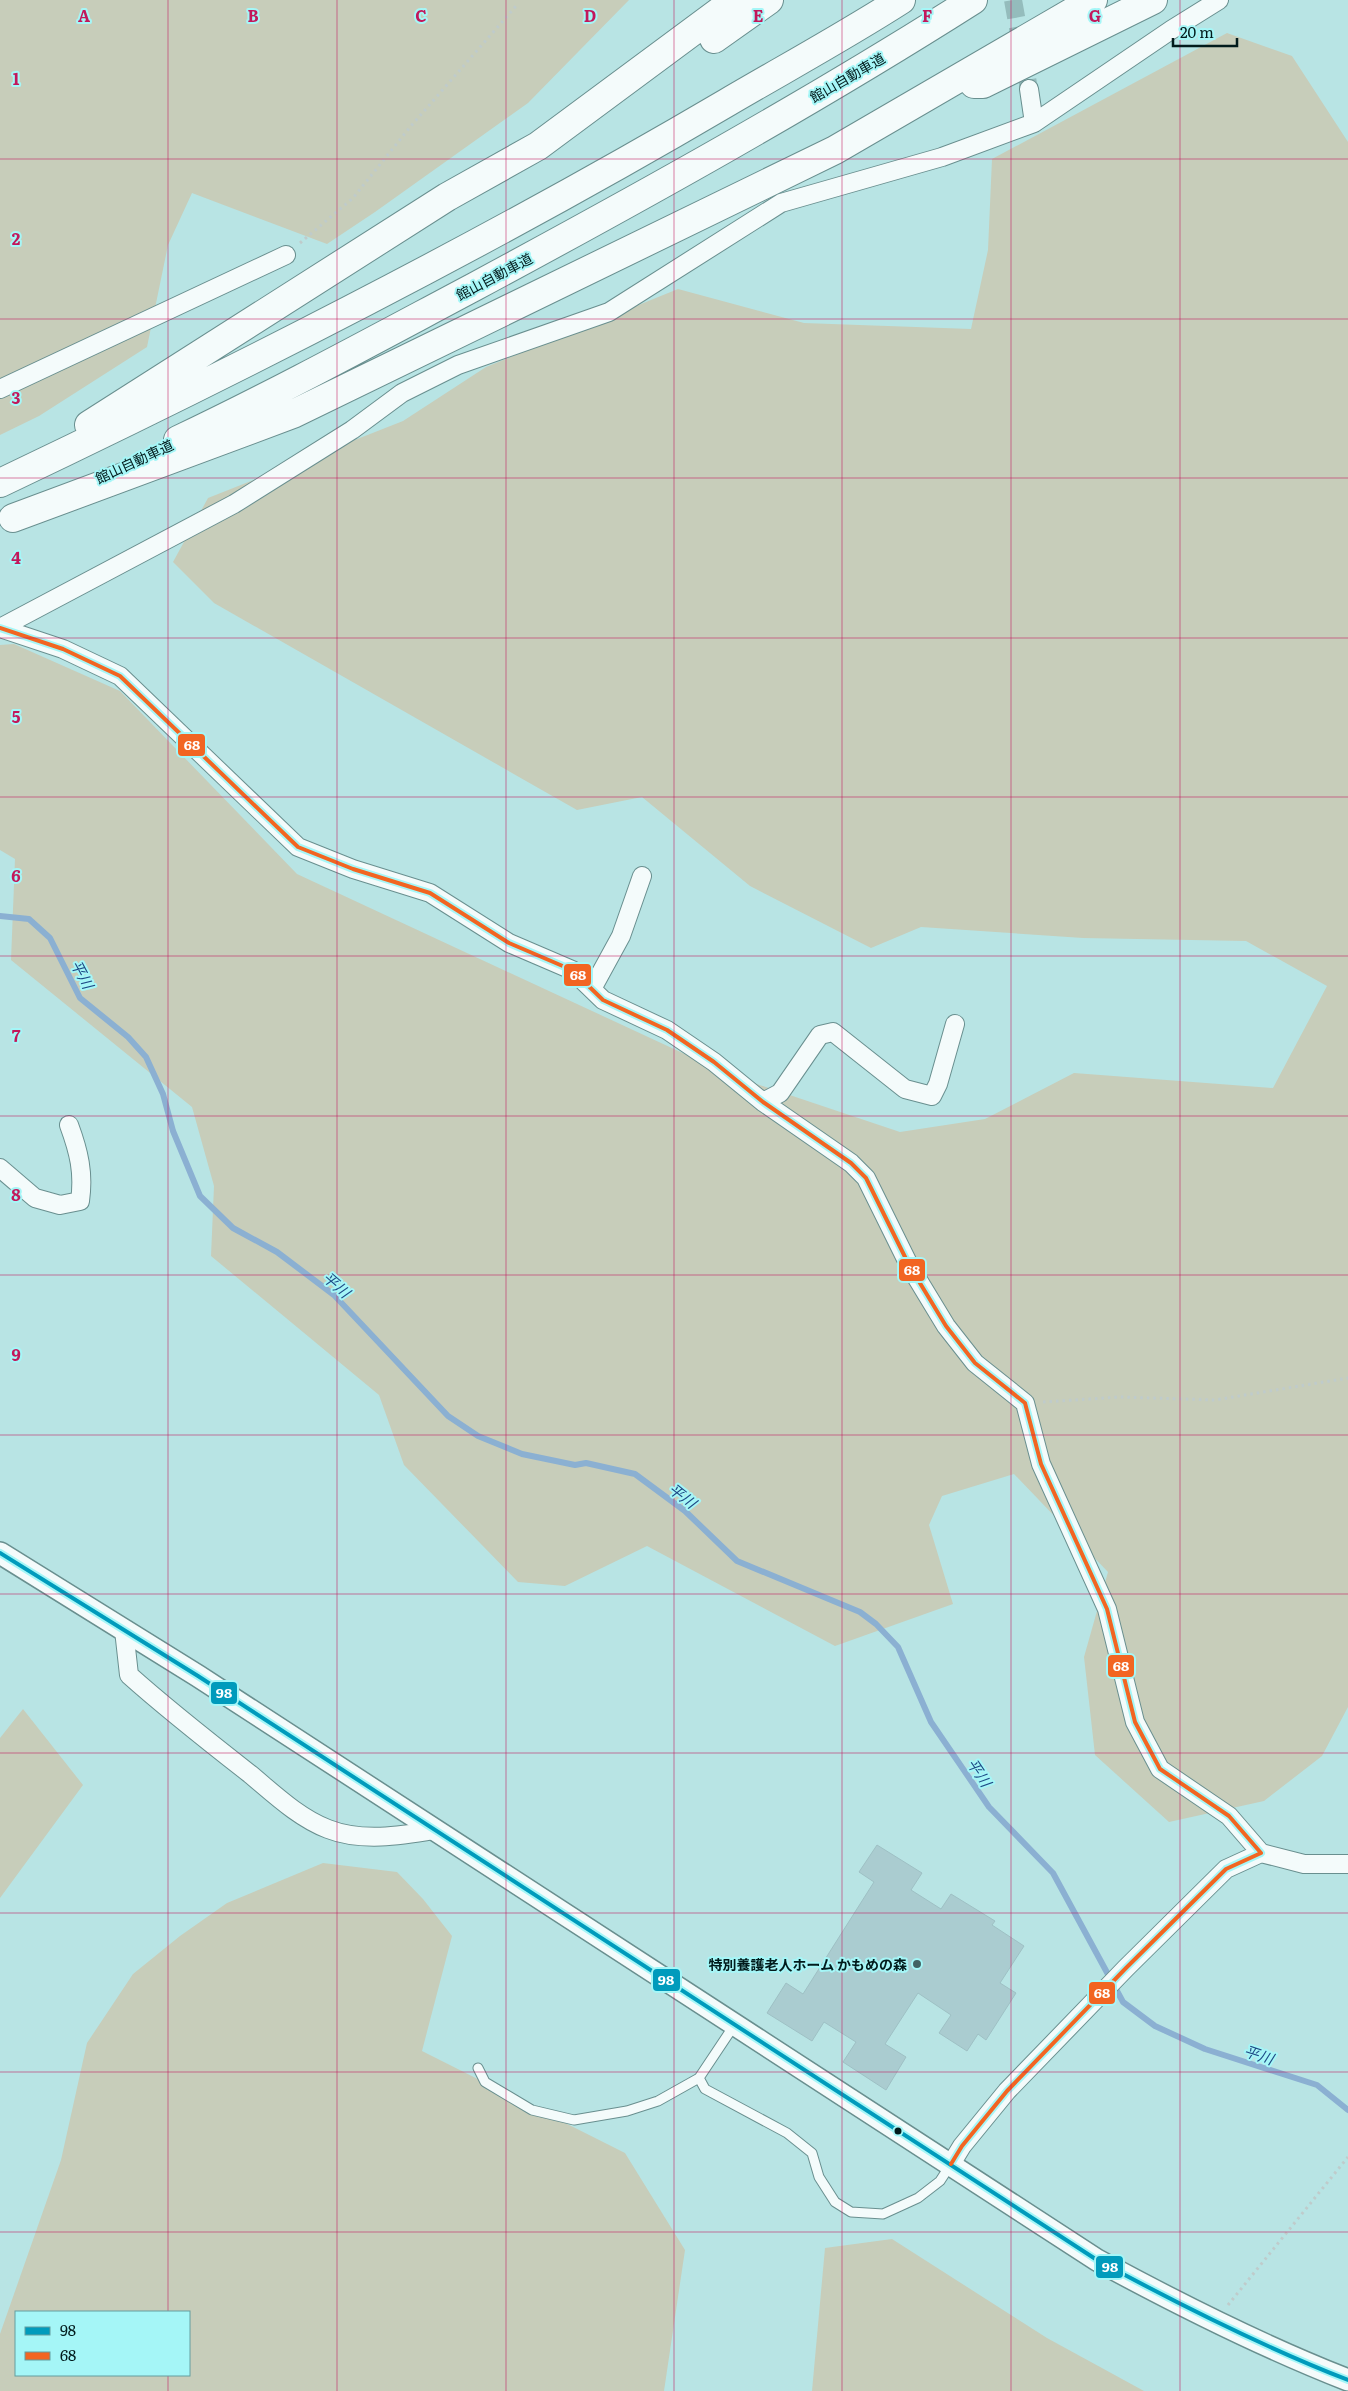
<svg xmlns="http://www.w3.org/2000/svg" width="1348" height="2391" font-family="Literata,'Noto Sans JP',serif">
<rect width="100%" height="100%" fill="#b8e4e4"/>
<path fill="#c7cdba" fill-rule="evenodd" d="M 0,0 L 629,0 L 528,103 L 375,212 L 327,244 L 192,193 L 168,245 L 147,347 L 39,416 L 0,435 Z
M 1227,33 L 1292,56 L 1348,142 L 1348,1707 L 1322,1756 L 1264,1801 L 1169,1822 L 1095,1755 L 1084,1657 L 1108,1572 L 1014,1474 L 942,1496 L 929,1525 L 953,1604 L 835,1646 L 647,1546 L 565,1586 L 518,1582 L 404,1465 L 379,1395 L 211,1256 L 214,1186 L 192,1107 L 11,960 L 15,859 L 0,850 L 0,645 L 14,644 L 120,691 L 297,874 L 730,1075 L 900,1132 L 985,1119 L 1074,1073 L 1273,1088 L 1327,986 L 1246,941 L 1083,938 L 921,927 L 871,948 L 750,886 L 642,797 L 577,810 L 214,603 L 173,562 L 208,498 L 403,421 L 486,367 L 678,289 L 804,323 L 971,329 L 988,250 L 992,159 Z
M 23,1709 L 83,1785 L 0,1898 L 0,1738 Z
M 323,1863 L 397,1872 L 423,1899 L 452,1936 L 422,2051 L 625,2153 L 685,2250 L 664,2391 L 0,2391 L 0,2334 L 61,2160 L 87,2043 L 133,1974 L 180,1936 L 227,1903 ZM 16,2312 L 189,2312 L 189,2375 L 16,2375 Z
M 892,2239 L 1047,2338 L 1144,2391 L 812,2391 L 825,2248 Z"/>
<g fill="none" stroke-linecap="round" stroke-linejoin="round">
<path stroke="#8bb0d2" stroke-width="6" d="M 0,916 L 29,919 L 50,938 L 80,998 L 128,1037 L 146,1057 L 163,1094 L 173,1131 L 200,1196 L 233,1228 L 277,1252 L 334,1295 L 448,1416 L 478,1436 L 522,1454 L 575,1465 L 586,1463 L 635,1474 L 685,1511 L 737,1561 L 860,1612 L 876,1624 L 898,1647 L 931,1722 L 989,1807 L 1053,1873 L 1123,2002 L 1155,2026 L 1205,2049 L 1317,2085 L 1348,2110"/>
</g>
<path fill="#aaccd0" stroke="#9ec0c4" d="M 877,1845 L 922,1873 L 911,1890 L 941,1909 L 951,1894 L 995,1921 L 992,1925 L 1024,1946 L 1000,1983 L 1016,1993 L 986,2040 L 978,2034 L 967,2051 L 939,2033 L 951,2015 L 918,1993 L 885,2044 L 906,2057 L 886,2090 L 843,2062 L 856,2042 L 824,2022 L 812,2041 L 767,2013 L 786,1983 L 803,1994 L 874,1882 L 859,1872 Z"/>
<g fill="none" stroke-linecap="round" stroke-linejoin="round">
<path stroke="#94bcbc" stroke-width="18" stroke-dasharray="18 9" stroke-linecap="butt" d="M 1013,0 L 1029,89"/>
<g stroke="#698f8f" stroke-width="11">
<path id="service" d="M 478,2068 L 485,2082 L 532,2110 L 574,2120 L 627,2111 L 658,2101 L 699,2078 L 735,2024
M 699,2078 L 705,2089 L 787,2133 L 812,2153 L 819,2177 L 835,2202 L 851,2212 L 883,2214 L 918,2198 L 940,2181 L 951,2164"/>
</g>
<g stroke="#698f8f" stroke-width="20">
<path id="minor" d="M 1029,89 L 1034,123
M 0,389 L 286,255
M 0,628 L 63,649 L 120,676 L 298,847 L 353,869 L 430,893 L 509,943 L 572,970 L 603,1000 L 667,1030 L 714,1062 L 763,1102 L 851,1163 L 866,1178 L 909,1265 L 946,1326 L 975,1363 L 1025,1403 L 1041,1464 L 1107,1609 L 1135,1722 L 1160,1769 L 1229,1816 L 1261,1853 L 1226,1869 L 1126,1968 L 1007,2091 L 962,2146 L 951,2164
M 0,628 L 234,504 L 352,430 L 402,393 L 458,365 L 609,312 L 781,203 L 942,157 L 1034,123 L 1171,30 L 1219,0
M 592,989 L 621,936 L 642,876
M 763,1102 L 780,1093 L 820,1035 L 833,1032 L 905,1089 L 932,1096 L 938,1084 L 955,1024
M 0,1168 L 35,1198 L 60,1205 L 80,1201 C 84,1173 79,1152 69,1125
M 124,1630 L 129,1675 C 168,1710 209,1742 250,1774 C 274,1794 299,1818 328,1829 C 361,1842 400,1836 434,1830
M 1261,1853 L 1304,1864 L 1348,1864"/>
</g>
<g stroke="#698f8f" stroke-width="24">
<path id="tertiary" d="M 0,1553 L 198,1676 L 1097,2260 C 1178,2304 1261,2346 1348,2380"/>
</g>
<g stroke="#698f8f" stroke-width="30">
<path id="motorway" d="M 714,39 L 769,0
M 974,84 L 983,84 L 1153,0
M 89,425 L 447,197 L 538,146 L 735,0
M 178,440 C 279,392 376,339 474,287 C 643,196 811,103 973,0
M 0,483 C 248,365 492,241 728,102 C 786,68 845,36 901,0
M 13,518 L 293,414 L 835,150 L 1093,0"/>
</g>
<path stroke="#bfcbcb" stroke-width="3" stroke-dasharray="2.5 4" stroke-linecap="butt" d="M 300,243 L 353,198 L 411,126 L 516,6
M 1043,1402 L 1120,1397 L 1215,1400 L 1348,1378
M 1228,2305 L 1348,2157"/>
<use href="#service" stroke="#f4fbfb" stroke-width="9"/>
<use href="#minor" stroke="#f4fbfb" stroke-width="18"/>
<use href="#tertiary" stroke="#f4fbfb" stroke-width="21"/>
<use href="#motorway" stroke="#f4fbfb" stroke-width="28"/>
<g stroke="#a5f6f7" stroke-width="8">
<path id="bus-1" d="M 0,1553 L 198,1676 L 1097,2260 C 1178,2304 1261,2346 1348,2380"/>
</g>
<g stroke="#a5f6f7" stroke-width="8">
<path id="bus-2" d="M 0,628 L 63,649 L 120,676 L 298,847 L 353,869 L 430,893 L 509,943 L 572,970 L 603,1000 L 667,1030 L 714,1062 L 763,1102 L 851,1163 L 866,1178 L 909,1265 L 946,1326 L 975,1363 L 1025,1403 L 1041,1464 L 1107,1609 L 1135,1722 L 1160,1769 L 1229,1816 L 1261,1853 L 1226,1869 L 1126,1968 L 1007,2091 L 962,2146 L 951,2164"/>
</g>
<use href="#bus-1" stroke="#009bbc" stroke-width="4"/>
<use href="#bus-2" stroke="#f26522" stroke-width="4"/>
</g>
<path fill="none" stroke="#c2185b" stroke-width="1" stroke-opacity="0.55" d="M 168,0 L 168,2312M 337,0 L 337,2391M 506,0 L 506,2391M 674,0 L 674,2391M 842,0 L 842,2391M 1011,0 L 1011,2391M 1180,0 L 1180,2391M 0,159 L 1348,159M 0,319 L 1348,319M 0,478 L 1348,478M 0,638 L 1348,638M 0,797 L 1348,797M 0,956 L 1348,956M 0,1116 L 1348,1116M 0,1275 L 1348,1275M 0,1435 L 1348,1435M 0,1594 L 1348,1594M 0,1753 L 1348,1753M 0,1913 L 1348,1913M 0,2072 L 1348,2072M 0,2232 L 1348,2232M 168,2375 L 168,2391"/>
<circle fill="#426162" stroke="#a5f6f7" stroke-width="2" cx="917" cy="1964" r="5"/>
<circle fill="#021b1c" stroke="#a5f6f7" stroke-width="2" cx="898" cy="2131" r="4.5"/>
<g text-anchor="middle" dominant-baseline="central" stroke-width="4" stroke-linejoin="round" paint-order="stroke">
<g font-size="14" fill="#021b1c" stroke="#a5f6f7">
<text transform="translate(847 77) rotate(-30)">館山自動車道</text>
<text transform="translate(494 276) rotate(-28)">館山自動車道</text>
<text transform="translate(134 461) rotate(-25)">館山自動車道</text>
</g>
<g font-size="14" font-weight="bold" fill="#021b1c" stroke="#a5f6f7" text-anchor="end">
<text x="907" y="1964">特別養護老人ホーム かもめの森</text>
</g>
<g font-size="15" font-style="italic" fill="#1d4985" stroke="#a5f6f7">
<text transform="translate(83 974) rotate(62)">平川</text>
<text transform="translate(337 1284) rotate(41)">平川</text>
<text transform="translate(683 1495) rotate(38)">平川</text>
<text transform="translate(980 1772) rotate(56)">平川</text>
<text transform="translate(1259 2054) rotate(18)">平川</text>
</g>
</g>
<g font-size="16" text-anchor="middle" font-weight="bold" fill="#c2185b" stroke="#a5f6f7" stroke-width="4" stroke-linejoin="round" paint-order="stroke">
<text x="84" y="22">A</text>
<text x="253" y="22">B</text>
<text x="421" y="22">C</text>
<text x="590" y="22">D</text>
<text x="758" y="22">E</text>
<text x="927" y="22">F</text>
<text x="1095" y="22">G</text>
<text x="16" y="85">1</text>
<text x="16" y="245">2</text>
<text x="16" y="404">3</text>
<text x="16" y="564">4</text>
<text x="16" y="723">5</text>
<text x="16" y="882">6</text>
<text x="16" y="1042">7</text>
<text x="16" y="1201">8</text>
<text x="16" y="1361">9</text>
</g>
<g stroke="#a5f6f7" stroke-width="2">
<rect x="177" y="733" width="29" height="24" rx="5" fill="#f26522"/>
<rect x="563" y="963" width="29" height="24" rx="5" fill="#f26522"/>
<rect x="898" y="1258" width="28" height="24" rx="5" fill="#f26522"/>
<rect x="1107" y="1654" width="28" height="24" rx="5" fill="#f26522"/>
<rect x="210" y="1681" width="28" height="24" rx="5" fill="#009bbc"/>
<rect x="652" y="1968" width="29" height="24" rx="5" fill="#009bbc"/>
<rect x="1088" y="1981" width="28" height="24" rx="5" fill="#f26522"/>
<rect x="1095" y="2255" width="29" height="24" rx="5" fill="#009bbc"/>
</g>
<g font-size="14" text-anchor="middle" font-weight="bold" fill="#fff">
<text x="192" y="750">68</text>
<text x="578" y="980">68</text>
<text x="912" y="1275">68</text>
<text x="1121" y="1671">68</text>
<text x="224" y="1698">98</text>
<text x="666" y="1985">98</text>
<text x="1102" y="1998">68</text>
<text x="1110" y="2272">98</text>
</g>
<rect x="15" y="2311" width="175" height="65" fill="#a5f6f7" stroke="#649e9f"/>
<rect x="25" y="2327" width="25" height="8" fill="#009bbc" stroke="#649e9f"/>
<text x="60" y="2336" font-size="15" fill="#021b1c">98</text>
<rect x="25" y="2352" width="25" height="8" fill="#f26522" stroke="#649e9f"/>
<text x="60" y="2361" font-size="15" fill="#021b1c">68</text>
<path d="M1173 38v8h64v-8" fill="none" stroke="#021b1c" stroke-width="2.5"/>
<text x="1180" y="38" font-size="15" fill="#021b1c" stroke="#a5f6f7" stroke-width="4" paint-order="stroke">20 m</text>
</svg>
